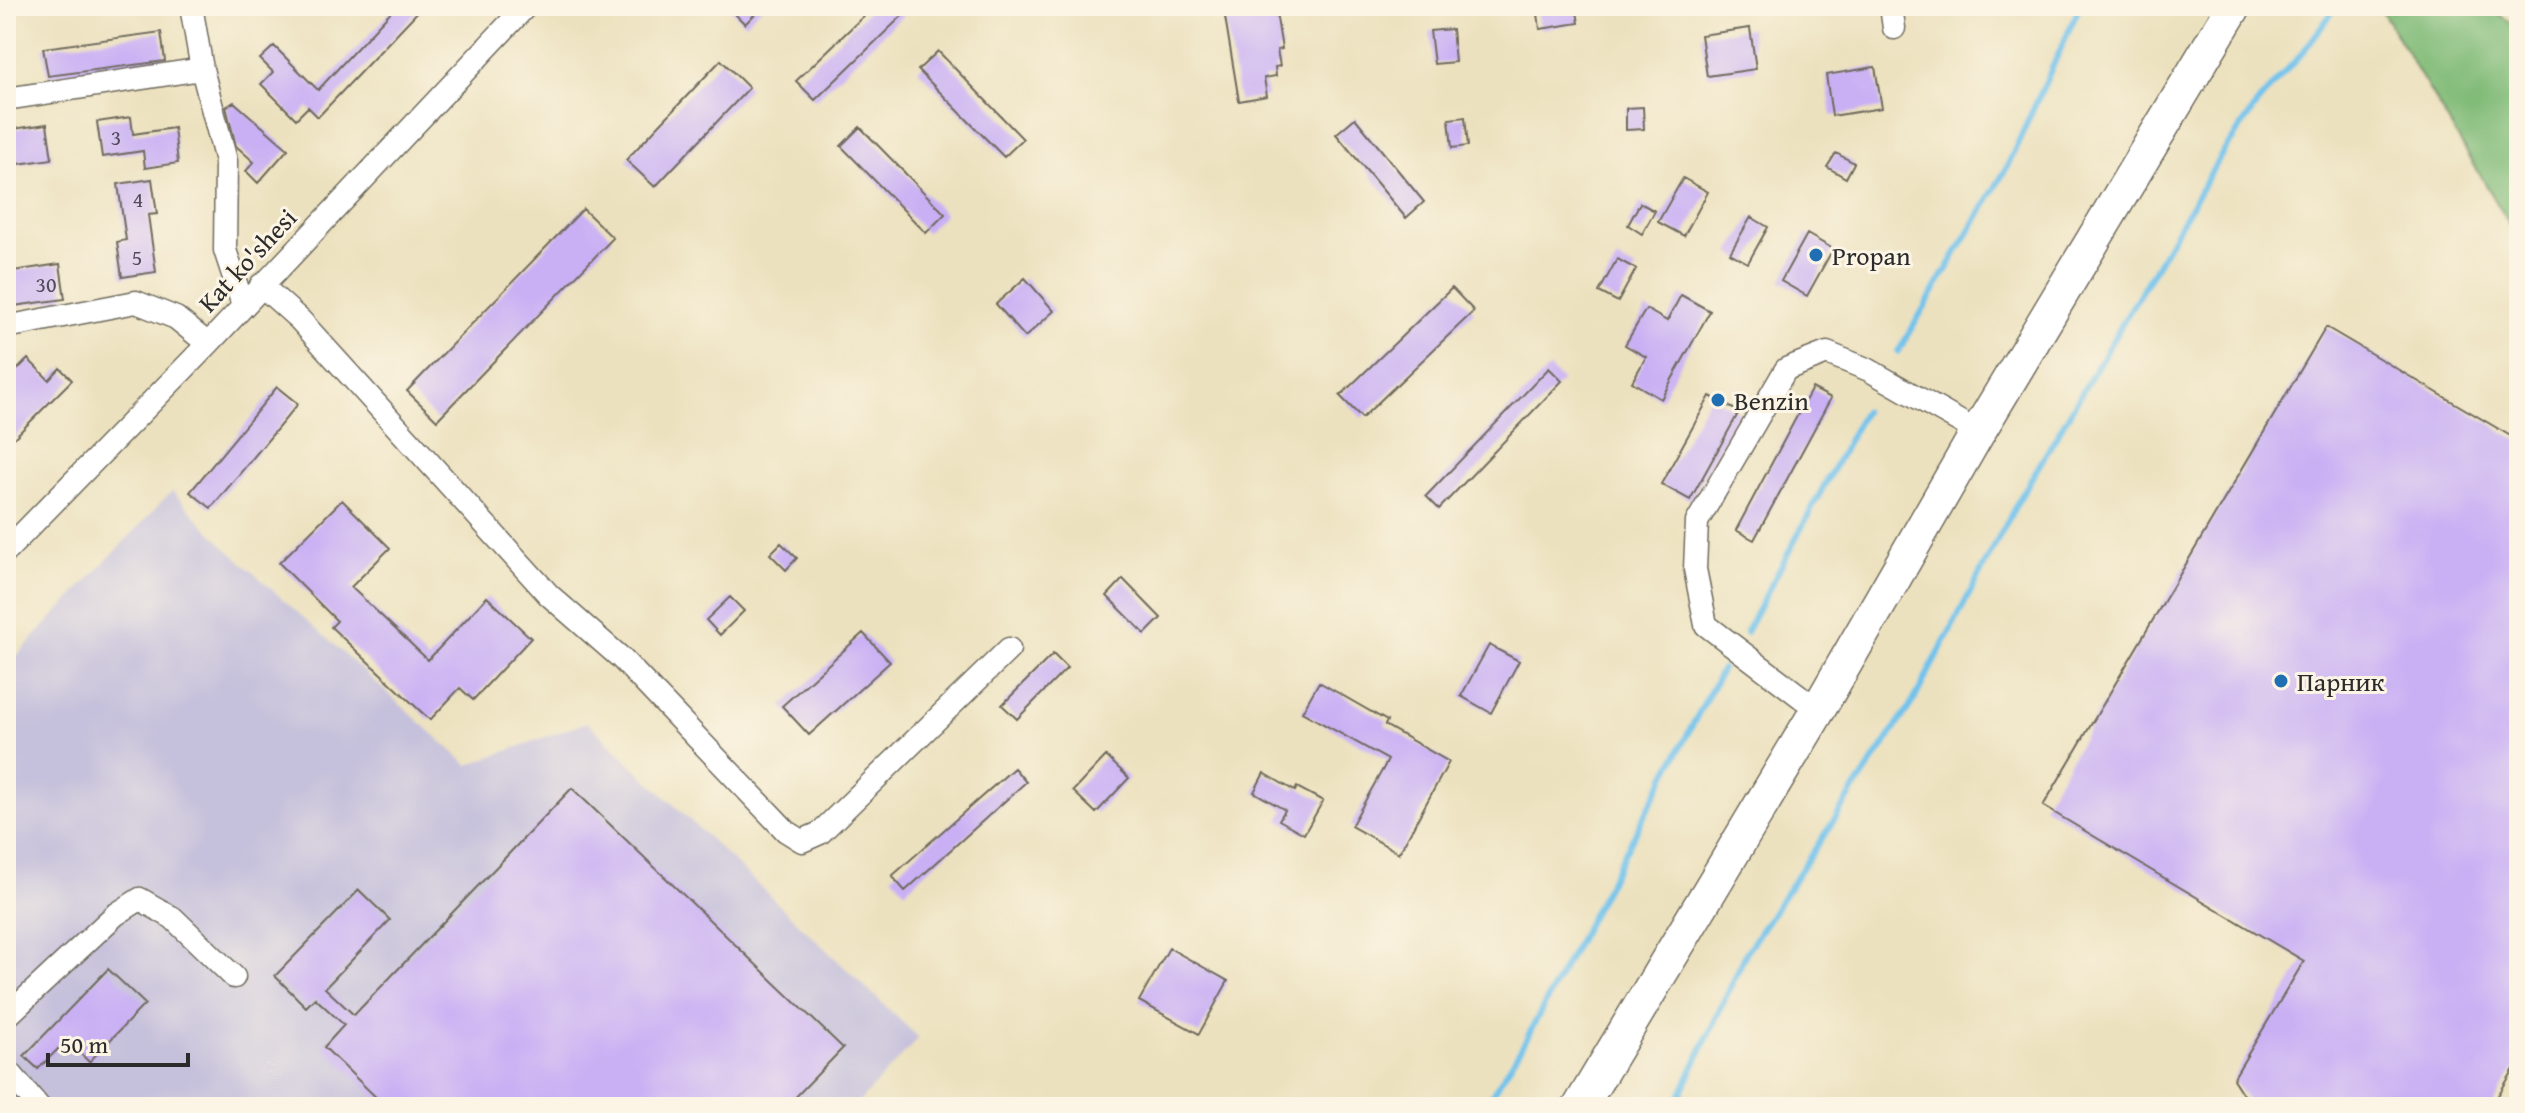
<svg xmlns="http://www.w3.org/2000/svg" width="2525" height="1113" font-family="'Gentium Book Plus',serif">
<rect width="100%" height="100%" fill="#fcf5e5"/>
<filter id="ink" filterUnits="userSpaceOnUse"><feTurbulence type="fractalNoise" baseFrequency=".0125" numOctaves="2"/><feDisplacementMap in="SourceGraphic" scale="16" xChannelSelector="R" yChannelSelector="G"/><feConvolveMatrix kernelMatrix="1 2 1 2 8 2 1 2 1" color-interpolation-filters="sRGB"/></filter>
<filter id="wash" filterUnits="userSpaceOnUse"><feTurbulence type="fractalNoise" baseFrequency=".006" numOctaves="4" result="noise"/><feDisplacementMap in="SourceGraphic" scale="32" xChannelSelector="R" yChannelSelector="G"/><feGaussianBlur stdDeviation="1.8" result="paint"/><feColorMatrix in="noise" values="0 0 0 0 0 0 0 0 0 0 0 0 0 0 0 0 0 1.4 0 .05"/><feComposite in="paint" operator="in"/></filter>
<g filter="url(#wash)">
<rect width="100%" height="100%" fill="#ece1be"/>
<path fill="#c5c0db" d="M 172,491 L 227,549 L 468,765 L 587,722 L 919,1038 L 854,1107 L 6,1107 L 6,667 Z"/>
<path fill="#82bc79" stroke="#567452" stroke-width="2" d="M 2379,6 L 2486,6 L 2519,28 L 2519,240 Z"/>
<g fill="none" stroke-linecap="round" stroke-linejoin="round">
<path stroke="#70c2ec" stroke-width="6" d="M 1898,352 L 2006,169 L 2080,6
M 1746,632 L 1864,411
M 1484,1107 L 1522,1047 L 1722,669
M 1675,1107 L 1747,951 L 1914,700 L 2017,503 L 2220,157 L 2260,100 L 2303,52 L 2337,6"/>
</g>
<g id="blocks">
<path fill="#c9b0f4" d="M 396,6 L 423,6 L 318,117 L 308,107 L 296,119 L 261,84 L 273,72 L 260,59 L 274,46 L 318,90 Z
M 727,6 L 763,6 L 745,24 Z
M 874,6 L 894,6 L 903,15 L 815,100 L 796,81 Z
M 1253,6 L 1275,6 L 1282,49 L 1277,50 L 1280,66 L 1275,67 L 1276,76 L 1264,78 L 1267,96 L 1239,101 L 1224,11 Z
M 1537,6 L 1576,6 L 1579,23 L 1540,29 Z
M 1750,28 L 1756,69 L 1707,76 L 1701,35 Z
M 1452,29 L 1455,62 L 1434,64 L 1430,31 Z
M 161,32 L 165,61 L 48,76 L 43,48 Z
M 938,51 L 1023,139 L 1004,157 L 918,70 Z
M 721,60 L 749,88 L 655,187 L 626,160 Z
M 1875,67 L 1882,108 L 1832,116 L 1826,75 Z
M 234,102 L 288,149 L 258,183 L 246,171 L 254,162 L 236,146 L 226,107 Z
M 1643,107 L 1644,129 L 1626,130 L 1626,108 Z
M 131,117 L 133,134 L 174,128 L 178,163 L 145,168 L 143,151 L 102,157 L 97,122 Z
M 1465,117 L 1468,146 L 1452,148 L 1449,119 Z
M 1355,118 L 1424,202 L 1406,218 L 1336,134 Z
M 47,124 L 52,159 L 18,164 L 13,129 Z
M 860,127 L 945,214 L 926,233 L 841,146 Z
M 1836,153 L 1854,163 L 1846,178 L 1827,167 Z
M 1683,178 L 1708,192 L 1684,236 L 1658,222 Z
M 152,179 L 157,214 L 148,215 L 156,272 L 122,277 L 117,242 L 126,240 L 118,184 Z
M 1640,203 L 1655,211 L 1642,234 L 1628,225 Z
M 583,209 L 613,238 L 437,420 L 407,391 Z
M 1751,217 L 1768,227 L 1748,263 L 1730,253 Z
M 1807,234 L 1833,249 L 1807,296 L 1781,281 Z
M 1617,259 L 1636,269 L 1618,302 L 1599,292 Z
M 60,264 L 65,299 L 6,307 L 6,272 Z
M 1025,278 L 1054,311 L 1025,337 L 996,304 Z
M 1452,288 L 1474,311 L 1362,418 L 1340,396 Z
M 1681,295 L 1710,311 L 1661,399 L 1632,382 L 1646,357 L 1625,345 L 1646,309 L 1667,321 Z
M 2326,327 L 2519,441 L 2519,1061 L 2491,1107 L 2251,1107 L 2233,1079 L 2304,961 L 2043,806 Z
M 28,359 L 49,380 L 60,368 L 72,380 L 6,446 L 6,365 L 14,373 Z
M 1549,368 L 1562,381 L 1439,509 L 1426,496 Z
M 277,387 L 298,404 L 211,508 L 190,492 Z
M 1812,388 L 1831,398 L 1754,540 L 1736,530 Z
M 1710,396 L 1739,412 L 1690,500 L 1661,484 Z
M 342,500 L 390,548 L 351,587 L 428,660 L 487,597 L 531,638 L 473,700 L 460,688 L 430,720 L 331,627 L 337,621 L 279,563 Z
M 781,543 L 797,558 L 786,570 L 770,554 Z
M 1123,579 L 1161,618 L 1145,634 L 1107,596 Z
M 730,597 L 744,611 L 720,635 L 706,620 Z
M 863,633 L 890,662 L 809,735 L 782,706 Z
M 1489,645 L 1519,661 L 1491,713 L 1461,696 Z
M 1053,654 L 1067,668 L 1017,719 L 1002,705 Z
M 1319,682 L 1387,721 L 1385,725 L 1449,762 L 1399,853 L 1351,826 L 1388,760 L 1302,712 Z
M 1106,756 L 1129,778 L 1096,813 L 1073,791 Z
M 1014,768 L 1026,782 L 905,891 L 892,876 Z
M 1264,773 L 1295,791 L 1297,787 L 1323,801 L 1304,834 L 1279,820 L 1285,810 L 1254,792 Z
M 572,788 L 843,1048 L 786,1107 L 386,1107 L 324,1047 L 344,1025 L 315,998 L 306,1007 L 275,976 L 359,890 L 390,920 L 325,988 L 354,1015 Z
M 1169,948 L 1228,981 L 1199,1034 L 1139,1001 Z
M 108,969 L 145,1004 L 89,1062 L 67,1040 L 38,1069 L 24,1056 Z"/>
</g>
</g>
<g filter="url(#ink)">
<use href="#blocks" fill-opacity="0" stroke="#6f6b5e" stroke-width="2"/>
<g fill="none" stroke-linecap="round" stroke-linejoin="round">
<g stroke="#6f6b5e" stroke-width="25">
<path id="minor" d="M 191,6 L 202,69 L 226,161 L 225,250 L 243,305
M 1891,6 L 1894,28
M 6,99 L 202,69
M 261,285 L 300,320 L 549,595 L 621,658 L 786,831 L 802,841 L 820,833 L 1009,649
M 6,327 L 136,302 L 176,318 L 208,344
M 6,551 L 208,344 L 526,6
M 1818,710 L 1706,625 L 1695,569 L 1697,522 L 1786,369 L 1827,353 L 1869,370 L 1978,432
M 6,1017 L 115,915 L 140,899 L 173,918 L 234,977
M 6,1068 L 39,1107"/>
</g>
<g stroke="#6f6b5e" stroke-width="37">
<path id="highway" d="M 1580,1107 L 1818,710 L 1978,432 L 2234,6"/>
</g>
<use href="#minor" stroke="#fff" stroke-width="22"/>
<use href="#highway" stroke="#fff" stroke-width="34"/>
</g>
</g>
<g fill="#1f6fb2" stroke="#fcf5e5" stroke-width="3">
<circle cx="1816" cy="255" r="8"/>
<circle cx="1718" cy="400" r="8"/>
<circle cx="2281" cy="681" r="8"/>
</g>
<g text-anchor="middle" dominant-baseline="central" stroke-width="6" stroke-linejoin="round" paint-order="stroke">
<g font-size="22" fill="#524c5d">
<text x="116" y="137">3</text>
<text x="138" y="199">4</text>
<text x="137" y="257">5</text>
<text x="46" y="284">30</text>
</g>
<g font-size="26" fill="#2b2b2b" stroke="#fcf5e5" text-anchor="start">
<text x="1832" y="255">Propan</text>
<text x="1734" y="400">Benzin</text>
<text x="2297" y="681">Парник</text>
</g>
<g font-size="26" fill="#2b2b2b" stroke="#fcf5e5">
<text transform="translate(247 260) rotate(-47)">Kat ko'shesi</text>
</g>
</g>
<rect width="2525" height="1113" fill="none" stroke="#fcf5e5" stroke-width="32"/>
<path d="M48 1053v12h140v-12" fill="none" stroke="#2b2b2b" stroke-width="4"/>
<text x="60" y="1053" font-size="24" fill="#2b2b2b" stroke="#fcf5e5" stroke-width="6" paint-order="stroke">50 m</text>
</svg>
